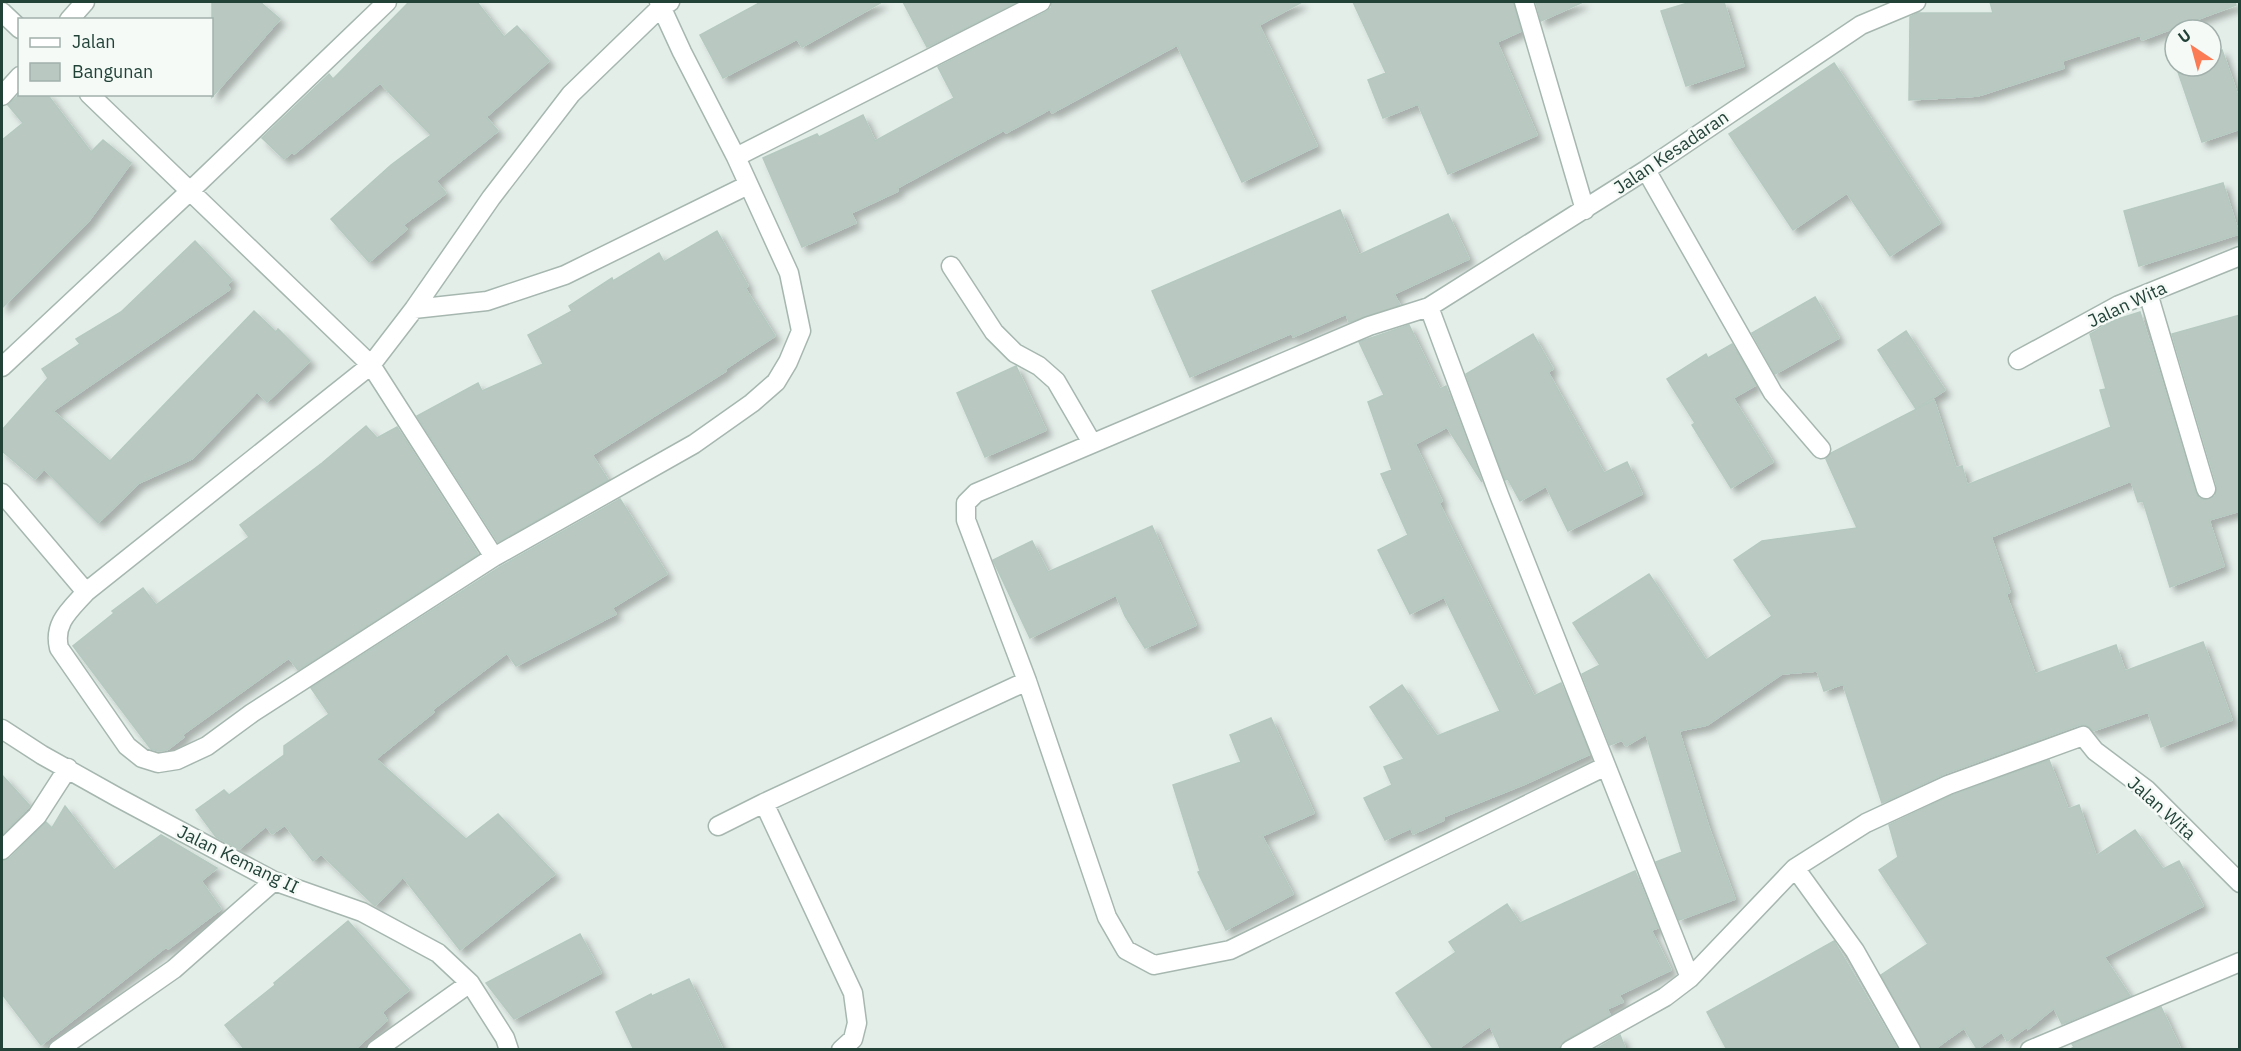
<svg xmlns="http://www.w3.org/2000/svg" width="2241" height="1051" font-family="'IBM Plex Sans',sans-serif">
<defs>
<filter id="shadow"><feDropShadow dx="5.5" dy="5.5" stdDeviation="3" flood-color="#0004"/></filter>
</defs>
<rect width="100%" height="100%" fill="#e4eee9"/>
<path fill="#b9c9c2" stroke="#b5c9c0" stroke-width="1.5" filter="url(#shadow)" d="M 212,2 L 260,2 L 280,19 L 212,97 Z
M 409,2 L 477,2 L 504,37 L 517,26 L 549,61 L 486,117 L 498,131 L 436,181 L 446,193 L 403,225 L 407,229 L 369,262 L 331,219 L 391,165 L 431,135 L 380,83 L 294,154 L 292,152 L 284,159 L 262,138 L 329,74 L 333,79 Z
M 761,2 L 882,2 L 802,47 L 797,39 L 723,78 L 700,35 Z
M 903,2 L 1017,2 L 927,47 Z
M 1052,2 L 1302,2 L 1259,25 L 1317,146 L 1242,182 L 1177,45 L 1052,113 L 1050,109 L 1006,133 L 1004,130 L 897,188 L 898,191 L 851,213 L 856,223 L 802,247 L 763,158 L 817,134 L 819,137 L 863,115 L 875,141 L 954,98 L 938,67 L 1046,12 L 1051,8 Z
M 1353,2 L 1513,2 L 1521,31 L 1497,42 L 1537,135 L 1448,174 L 1418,104 L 1383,118 L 1368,80 L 1386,73 Z
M 1536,2 L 1583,2 L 1541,21 Z
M 1691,2 L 1724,2 L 1744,66 L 1686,86 L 1661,11 Z
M 1990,2 L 2235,2 L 2236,5 L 2142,40 L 2140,35 L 2062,61 L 2064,68 L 1978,96 L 1909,100 L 1910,17 L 1918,13 L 1993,13 Z
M 2222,50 L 2240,102 L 2240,129 L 2202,142 L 2176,66 L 2211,66 L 2211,54 Z
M 1834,63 L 1940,223 L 1890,256 L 1847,193 L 1793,230 L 1729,134 Z
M 20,94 L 47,94 L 91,152 L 103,140 L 131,163 L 88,222 L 2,308 L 2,140 L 23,123 L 8,105 Z
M 2223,183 L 2239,234 L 2139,266 L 2124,211 Z
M 1340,210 L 1359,255 L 1448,214 L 1469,259 L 1394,294 L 1400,305 L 1349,322 L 1346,314 L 1293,337 L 1292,333 L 1190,377 L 1152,291 Z
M 717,231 L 748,286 L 745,288 L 775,336 L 725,369 L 726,371 L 592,455 L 608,480 L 498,542 L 417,416 L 478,383 L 482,391 L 543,364 L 528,335 L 572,311 L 569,306 L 612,278 L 613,281 L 659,253 L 664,262 Z
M 195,241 L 232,280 L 227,285 L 230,289 L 53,411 L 110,461 L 254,311 L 276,332 L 278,329 L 310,361 L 267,402 L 257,392 L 192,459 L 139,483 L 98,523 L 44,469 L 35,479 L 2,451 L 2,430 L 48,378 L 42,369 L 80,344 L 76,339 L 121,312 Z
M 1815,297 L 1839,338 L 1775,374 L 1752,333 Z
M 2140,312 L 2149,341 L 2150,341 L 2195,492 L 2199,498 L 2204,500 L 2215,496 L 2217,486 L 2172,334 L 2240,315 L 2240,511 L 2209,520 L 2224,566 L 2170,587 L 2143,501 L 2138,502 L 2131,481 L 1991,537 L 2010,592 L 2006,594 L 2035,674 L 2116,645 L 2125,671 L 2203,642 L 2232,720 L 2161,747 L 2148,712 L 2093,731 L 2087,725 L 2079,725 L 1944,774 L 1882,803 L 1843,684 L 1824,691 L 1817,671 L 1782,674 L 1707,725 L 1679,731 L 1709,828 L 1735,899 L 1679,920 L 1656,862 L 1682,852 L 1646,734 L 1626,746 L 1622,740 L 1610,745 L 1582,674 L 1600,665 L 1573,623 L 1649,574 L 1706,660 L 1772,616 L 1734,560 L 1762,541 L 1857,528 L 1826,459 L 1831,453 L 1934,400 L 1956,468 L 1962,466 L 1967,485 L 2111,427 L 2100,390 L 2106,389 L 2090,334 L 2115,320 Z
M 1409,325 L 1440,389 L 1446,386 L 1482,482 L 1447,427 L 1415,444 L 1442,501 L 1439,503 L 1534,696 L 1561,683 L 1590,754 L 1525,784 L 1443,817 L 1444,820 L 1413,834 L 1411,828 L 1385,840 L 1364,798 L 1392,785 L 1384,767 L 1404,759 L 1370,707 L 1402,685 L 1437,736 L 1500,711 L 1444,597 L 1410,614 L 1378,550 L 1408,535 L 1381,474 L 1392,470 L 1368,402 L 1384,395 L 1359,342 Z
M 1906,331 L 1945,390 L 1916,409 L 1878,350 Z
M 1533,334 L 1553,369 L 1548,372 L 1604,473 L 1627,462 L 1642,494 L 1568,531 L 1546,486 L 1520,501 L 1508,479 L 1505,480 L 1466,374 Z
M 1732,344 L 1756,385 L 1733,398 L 1773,462 L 1731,488 L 1692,425 L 1695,423 L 1667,379 L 1706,354 L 1708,358 Z
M 1016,366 L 1046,430 L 985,457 L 957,393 Z
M 366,426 L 377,438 L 397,427 L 478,554 L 298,670 L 289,658 L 182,735 L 184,737 L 167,750 L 159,751 L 151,749 L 73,646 L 114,613 L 112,611 L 143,588 L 156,605 L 249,537 L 240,525 L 322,463 Z
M 620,499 L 667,574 L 612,608 L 616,614 L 516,666 L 507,653 L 432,710 L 434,712 L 376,759 L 466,839 L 498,814 L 555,874 L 460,950 L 403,877 L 375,906 L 321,854 L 313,861 L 285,825 L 272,834 L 266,826 L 239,849 L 216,837 L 196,810 L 224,790 L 229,795 L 284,755 L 284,746 L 329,714 L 311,688 L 500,567 Z
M 1152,526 L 1196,625 L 1145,648 L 1125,616 L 1116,595 L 1030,638 L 993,560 L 1032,541 L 1048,572 Z
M 1271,718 L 1314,813 L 1262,836 L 1293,894 L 1226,930 L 1198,872 L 1200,871 L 1173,785 L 1241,762 L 1230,735 Z
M 2049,760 L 2068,809 L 2079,805 L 2096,856 L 2135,830 L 2163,869 L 2179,861 L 2203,906 L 2104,957 L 2130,996 L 2062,1024 L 2054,1008 L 2028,1029 L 2027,1027 L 2007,1041 L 2002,1032 L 1977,1049 L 1964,1028 L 1933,1050 L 1922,1050 L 1881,975 L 1928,944 L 1879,870 L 1898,857 L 1889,825 L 1952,795 Z
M 2,775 L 30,806 L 2,835 Z
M 65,806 L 114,870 L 161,835 L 217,868 L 201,881 L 221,909 L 168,949 L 166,947 L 41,1045 L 2,994 L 2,861 L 10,858 L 46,822 L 52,828 Z
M 1635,871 L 1658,928 L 1651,930 L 1671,970 L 1619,995 L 1623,1002 L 1607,1009 L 1610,1015 L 1565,1040 L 1559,1050 L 1501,1050 L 1490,1026 L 1456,1050 L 1434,1050 L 1396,993 L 1456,952 L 1449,942 L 1507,904 L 1520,923 Z
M 348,921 L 409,990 L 382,1012 L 387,1020 L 354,1050 L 245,1050 L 225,1025 L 275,985 L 274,983 Z
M 580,934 L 601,973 L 514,1019 L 486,983 Z
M 1834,941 L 1898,1050 L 1727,1050 L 1707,1012 Z
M 689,979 L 723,1050 L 634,1050 L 616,1012 L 651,994 L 652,996 Z
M 2161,1007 L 2181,1050 L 2069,1050 L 2074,1047 L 2072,1044 Z
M 1620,1035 L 1626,1050 L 1594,1050 Z"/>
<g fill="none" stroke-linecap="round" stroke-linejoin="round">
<g stroke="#a6b7b0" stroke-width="21">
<path id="minor" d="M 1524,2 L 1585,210
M 2,12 L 20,29
M 69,20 L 85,2
M 89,94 L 371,365 L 494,557
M 2,96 L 20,76
M 736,157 L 1041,2
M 1646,170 L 1773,393 L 1821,449
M 951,266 L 994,332 L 1015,353 L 1039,366 L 1056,381 L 1092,443
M 2148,293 L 2206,489
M 1429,307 L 1499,495 L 1690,978
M 414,309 L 487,301 L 565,275 L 748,185
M 2018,360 L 2119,305 L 2240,256
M 2,367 L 190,191 L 387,2
M 2,493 L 86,592 L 371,365 L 414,309 L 491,198 L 571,94 L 662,6 L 670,2
M 86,592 C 70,610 53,623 59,648 L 127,746 L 142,758 L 158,763 L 177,760 L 207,746 L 252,713 L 494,557 L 694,444 L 752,403 L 776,382 L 788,362 L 801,331 L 789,273 L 736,157 L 682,52 L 659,2
M 2,729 L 42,755 L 117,797 L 274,881 L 362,912 L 438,953 L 470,983 L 505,1038 L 509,1050
M 1606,766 L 1230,950 L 1154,965 L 1126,950 L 1107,917 L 1027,681 L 966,520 L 966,503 L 976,493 L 1369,326 L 1429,307 L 1646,170 L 1861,25 L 1916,2
M 764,803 L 853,993 L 857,1023 L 853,1039 L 841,1050
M 718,826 L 764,803 L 1027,681
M 2,850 L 37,816 L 68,768
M 1795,868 L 1855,951 L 1911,1050
M 58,1050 L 174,969 L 274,881
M 376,1050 L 470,983
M 1570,1050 L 1665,997 L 1690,978 L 1795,868 L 1866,823 L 1948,785 L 2083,736 L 2095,751 L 2147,790 L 2240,883
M 2030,1050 L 2240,962"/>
</g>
<use href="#minor" stroke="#fff" stroke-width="18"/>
</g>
<g text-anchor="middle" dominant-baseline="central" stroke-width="5" stroke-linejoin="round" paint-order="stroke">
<g font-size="18" fill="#224238" stroke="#f5faf7">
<text transform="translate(1671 152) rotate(-34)">Jalan Kesadaran</text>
<text transform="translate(2127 304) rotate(-25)">Jalan Wita</text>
<text transform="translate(2162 808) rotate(42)">Jalan Wita</text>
<text transform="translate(238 859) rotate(26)">Jalan Kemang II</text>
</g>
</g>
<rect width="2241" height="1051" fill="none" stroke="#224238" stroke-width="6"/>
<rect x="18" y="18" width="195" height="78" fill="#f5faf7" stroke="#a1b0ab" stroke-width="1.5"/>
<rect x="30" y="38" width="30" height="9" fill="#ffffff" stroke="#a1b0ab" stroke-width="1.5"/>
<text x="72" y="48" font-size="18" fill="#224238">Jalan</text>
<rect x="30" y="63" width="30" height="18" fill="#b9c9c2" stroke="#a1b0ab" stroke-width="1.5"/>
<text x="72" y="78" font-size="18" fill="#224238">Bangunan</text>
<g transform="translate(2193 48) rotate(324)"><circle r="28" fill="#f5faf7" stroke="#a1b0ab" stroke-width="1.5"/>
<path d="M0-4.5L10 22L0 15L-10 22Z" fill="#fb7b55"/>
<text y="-9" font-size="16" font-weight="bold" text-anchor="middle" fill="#224238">U</text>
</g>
</svg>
